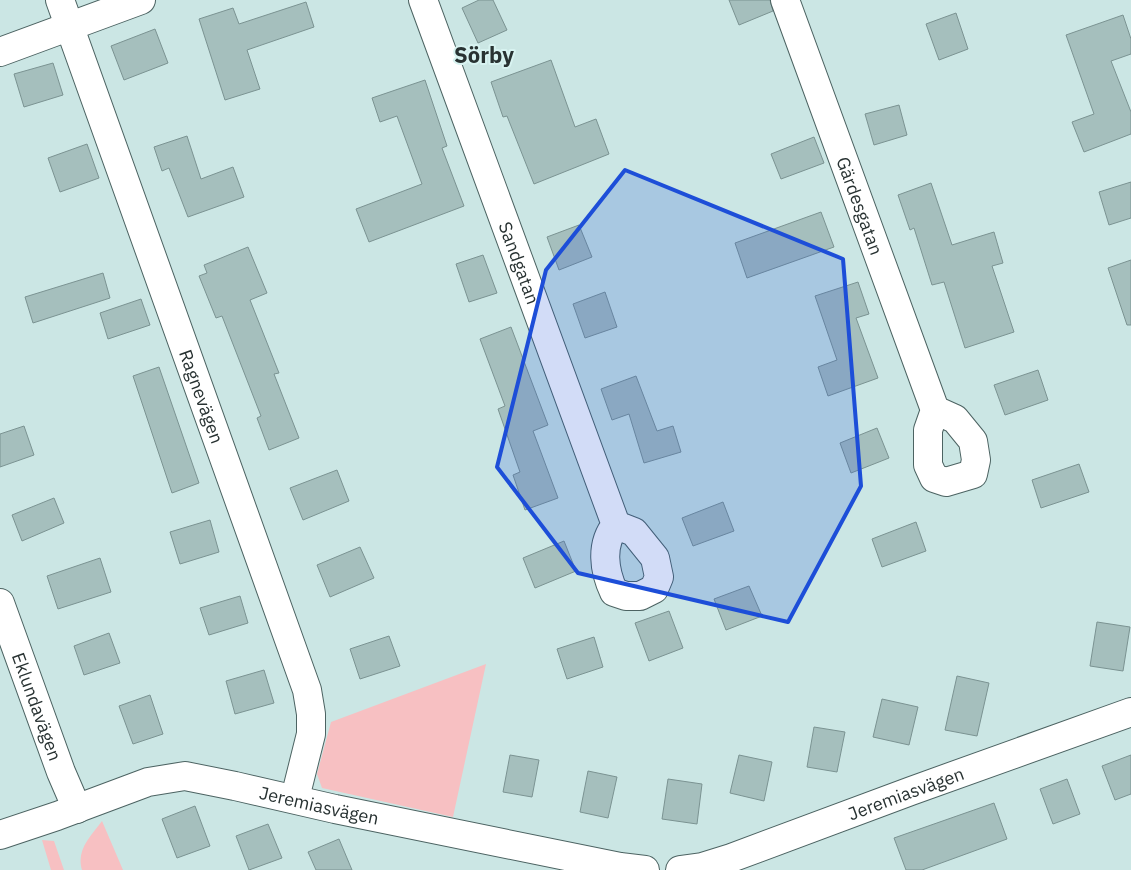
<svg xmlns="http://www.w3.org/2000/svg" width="1131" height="870" font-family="'IBM Plex Sans',sans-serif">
<rect width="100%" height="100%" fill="#cbe6e4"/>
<path fill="#f7c0c2" d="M 486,664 L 453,817 L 322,788 L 317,774 L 331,722 Z
M 102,821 L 123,870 L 82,870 C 76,850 90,837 102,821 Z
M 42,840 L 54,841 L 64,870 L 51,870 Z"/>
<path fill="#a5bfbd" stroke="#7b9392" d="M 479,0 L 493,0 L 507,30 L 478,43 L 462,8 Z
M 729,0 L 770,0 L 773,11 L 739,25 Z
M 306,2 L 314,27 L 247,50 L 260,89 L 225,100 L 199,19 L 233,8 L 239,24 Z
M 956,13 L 968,49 L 939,60 L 926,24 Z
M 1123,15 L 1131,39 L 1131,54 L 1111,61 L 1131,112 L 1131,134 L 1084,152 L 1072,122 L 1094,114 L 1066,35 Z
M 155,29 L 168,63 L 124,80 L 111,46 Z
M 551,60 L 575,127 L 596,119 L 609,154 L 534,184 L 507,116 L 503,117 L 491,82 Z
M 53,63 L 63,95 L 24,107 L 14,74 Z
M 425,80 L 447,146 L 442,148 L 464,206 L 369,242 L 356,209 L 422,184 L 397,116 L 380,122 L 372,98 Z
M 899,105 L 907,135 L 874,145 L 865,114 Z
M 187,136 L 201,179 L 233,167 L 244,197 L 188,217 L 169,168 L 162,171 L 154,147 Z
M 814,137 L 824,163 L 781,179 L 771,154 Z
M 87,144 L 99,178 L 60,192 L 48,158 Z
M 1131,182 L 1131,218 L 1109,225 L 1099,192 Z
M 931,183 L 952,245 L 994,232 L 1003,263 L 992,266 L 1014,332 L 965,348 L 944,282 L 932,285 L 914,228 L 910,230 L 898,195 Z
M 821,212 L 834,247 L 747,278 L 735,243 Z
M 579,225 L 592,257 L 559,270 L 547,237 Z
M 248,247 L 267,293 L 250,300 L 279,373 L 274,374 L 299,438 L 269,450 L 257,418 L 261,416 L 222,316 L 216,318 L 199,276 L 207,273 L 204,265 Z
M 483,255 L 497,293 L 469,302 L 456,264 Z
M 1131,260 L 1131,325 L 1127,325 L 1108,268 Z
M 103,273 L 110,298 L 33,323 L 25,297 Z
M 858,282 L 869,314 L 856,318 L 878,378 L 828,396 L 818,367 L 837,360 L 815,296 Z
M 605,292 L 617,327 L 585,338 L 573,304 Z
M 141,299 L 150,325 L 108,339 L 100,313 Z
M 511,327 L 548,425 L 533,431 L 558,498 L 525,510 L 513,475 L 520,472 L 498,409 L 505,406 L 480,339 Z
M 159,367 L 199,483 L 172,493 L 133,376 Z
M 1038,370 L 1048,400 L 1005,415 L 994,385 Z
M 636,376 L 657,431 L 673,426 L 681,452 L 644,463 L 629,414 L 612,420 L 601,389 Z
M 24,426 L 34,455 L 0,467 L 0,434 Z
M 877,428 L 889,458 L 851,473 L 840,443 Z
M 1079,464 L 1089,492 L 1041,508 L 1032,480 Z
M 337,470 L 349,501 L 303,520 L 290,488 Z
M 54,498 L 64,523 L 22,541 L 12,515 Z
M 723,502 L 734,531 L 693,546 L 682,518 Z
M 210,520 L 219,552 L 180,564 L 170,532 Z
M 916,522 L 926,551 L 882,567 L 872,539 Z
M 564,541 L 576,571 L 535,588 L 523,558 Z
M 360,547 L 374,578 L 330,597 L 317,565 Z
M 100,558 L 111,592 L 58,609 L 47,576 Z
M 749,586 L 762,616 L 726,630 L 714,599 Z
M 240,596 L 248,623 L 209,635 L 200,608 Z
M 669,611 L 683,648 L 649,661 L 635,623 Z
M 1097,622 L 1130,627 L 1123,671 L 1090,666 Z
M 109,633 L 120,663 L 84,675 L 74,646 Z
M 389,636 L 400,666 L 360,679 L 350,649 Z
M 594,637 L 603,667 L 567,679 L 557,649 Z
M 264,670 L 274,703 L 235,714 L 226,681 Z
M 957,676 L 989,683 L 977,736 L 945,730 Z
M 150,695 L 163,734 L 133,744 L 119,706 Z
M 882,699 L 918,707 L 909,745 L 873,737 Z
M 814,727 L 845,732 L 837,772 L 807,767 Z
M 510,755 L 539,760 L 532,797 L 503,792 Z
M 739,755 L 772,762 L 764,801 L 730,793 Z
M 1131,755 L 1131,794 L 1115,800 L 1102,766 Z
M 588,771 L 617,777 L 608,818 L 580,812 Z
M 668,779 L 702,784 L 697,824 L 662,819 Z
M 1067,779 L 1080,814 L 1053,824 L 1040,789 Z
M 994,803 L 1007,839 L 922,870 L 906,870 L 894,838 Z
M 195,806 L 210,846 L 177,858 L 162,819 Z
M 268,824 L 282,858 L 249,870 L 236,836 Z
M 339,839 L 352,870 L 316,870 L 308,852 Z"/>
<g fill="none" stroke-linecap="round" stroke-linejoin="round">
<g stroke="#4c6362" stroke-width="30">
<g id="minor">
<path id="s1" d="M 60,0 L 307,690 L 311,714 L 311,734 L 295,798"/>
<path id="s2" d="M 423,0 L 616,525 L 634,532 L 655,558 L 659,577 L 654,589 L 640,596 L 626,596 L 614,592 C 604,571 600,544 616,525"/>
<path id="s3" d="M 785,0 L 935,410 L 928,430 L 928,465 L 934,478 L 946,482 L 973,474 L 976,460 L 973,441 L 955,419 L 935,410"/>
<path d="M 0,52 L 141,0"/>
<path id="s4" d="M 0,603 L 61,772 L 77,809"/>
<path id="s5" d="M 0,835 L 57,816 L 148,782 L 185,776 L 235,786 L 335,809 L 620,867 L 645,870"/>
<path id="s6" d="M 680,870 L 702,867 L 731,858 L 911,791 L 1131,712"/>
</g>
</g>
<use href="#minor" stroke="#fff" stroke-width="28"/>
</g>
<path fill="#1d4ed8" fill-opacity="0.2" stroke="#1d4ed8" stroke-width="4" stroke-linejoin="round" d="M 625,170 L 843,259 L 861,486 L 788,622 L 578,573 L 497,467 L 546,270 Z"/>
<g text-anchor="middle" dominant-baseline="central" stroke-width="4" stroke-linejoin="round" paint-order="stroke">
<g font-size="18" fill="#283232" stroke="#d8f3f1">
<text stroke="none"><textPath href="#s3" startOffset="219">Gärdesgatan</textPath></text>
<text stroke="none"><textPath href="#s2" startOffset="280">Sandgatan</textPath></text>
<text stroke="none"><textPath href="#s1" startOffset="421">Ragnevägen</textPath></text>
<text stroke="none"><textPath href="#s4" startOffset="110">Eklundavägen</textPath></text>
<text stroke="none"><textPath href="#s6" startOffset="239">Jeremiasvägen</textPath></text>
<text stroke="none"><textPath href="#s5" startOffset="332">Jeremiasvägen</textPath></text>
</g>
<g font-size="22" font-weight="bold" fill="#283232" stroke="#d8f3f1">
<text x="484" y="54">Sörby</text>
</g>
</g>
</svg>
